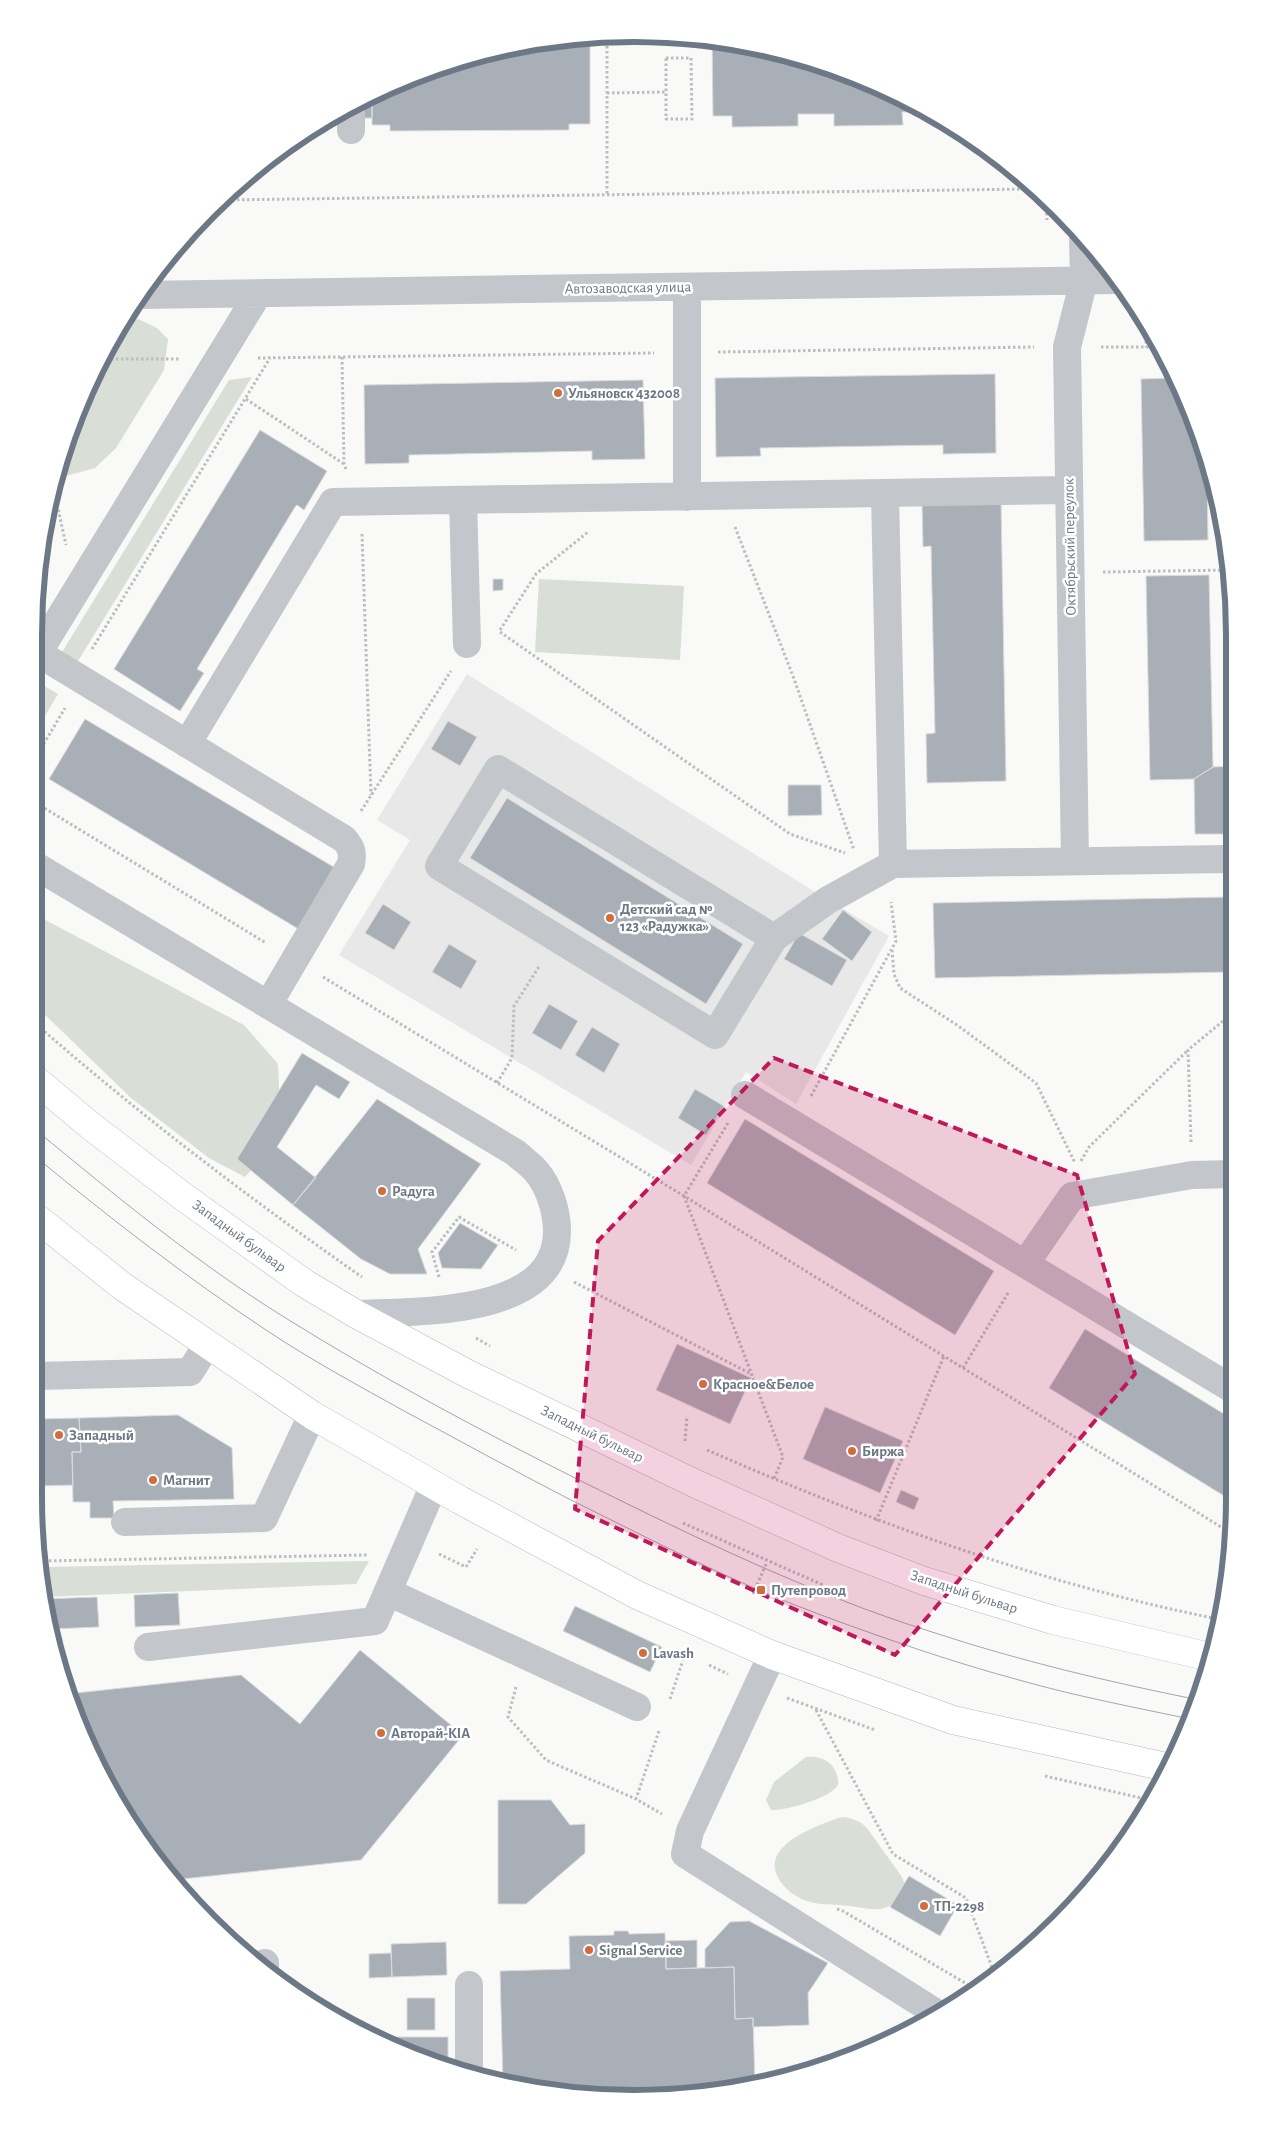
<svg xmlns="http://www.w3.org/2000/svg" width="1269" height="2133" font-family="'Alegreya Sans',sans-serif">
<rect width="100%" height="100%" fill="#f9f9f7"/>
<path fill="#e7e8e7" d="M 467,674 L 828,900 L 889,936 L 796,1104 L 746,1072 L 691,1165 L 339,955 L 410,840 L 377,820 Z"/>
<path fill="#d9ded7" d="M 138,319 L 157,328 L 168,339 L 164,370 L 116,448 L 95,468 L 58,478 L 66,441 L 126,320 Z
M 252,377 L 75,666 L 59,657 L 229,380 Z
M 539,579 L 684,586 L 680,660 L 535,652 Z
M 41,684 L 58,694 L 36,731 L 35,694 Z
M 36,915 L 244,1025 L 278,1064 L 280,1109 L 265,1154 L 245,1177 L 209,1158 L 131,1098 L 37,1007 Z
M 369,1561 L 356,1584 L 44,1597 L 39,1567 L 43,1567 Z
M 806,1757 C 820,1756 832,1760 837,1775 C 838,1779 839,1783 837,1786 C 830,1798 785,1811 771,1810 L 766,1800 L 774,1782 Z
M 846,1817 L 860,1822 L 867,1828 L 902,1877 L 905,1884 C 900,1893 897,1903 887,1907 C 875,1912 861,1907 849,1906 C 835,1904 821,1906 807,1901 C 796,1897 787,1891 780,1881 C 757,1846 815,1827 838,1818 Z"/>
<path fill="#a9afb6" stroke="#dbdbda" d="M 712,41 L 749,45 L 749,49 L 763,49 L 865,80 L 924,112 L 902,112 L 903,125 L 834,126 L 834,114 L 798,114 L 798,126 L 732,127 L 732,116 L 713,116 Z
M 537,43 L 590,43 L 590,124 L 569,124 L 569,130 L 390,131 L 390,125 L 372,125 L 372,97 L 405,79 L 518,45 Z
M 372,97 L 372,118 L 363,118 L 362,102 Z
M 995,374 L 996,453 L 943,454 L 943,445 L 760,448 L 761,456 L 716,457 L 715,378 Z
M 1173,378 L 1207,459 L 1208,540 L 1144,541 L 1141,379 Z
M 643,380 L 645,459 L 592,460 L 592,451 L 409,455 L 409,463 L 365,464 L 364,385 Z
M 260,430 L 327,471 L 304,510 L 297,505 L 295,507 L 197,669 L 204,673 L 180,711 L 114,669 Z
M 1001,501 L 1006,781 L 927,783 L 926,734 L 935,733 L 931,546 L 923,547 L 922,503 Z
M 1209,575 L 1213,767 L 1194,779 L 1150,780 L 1146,576 Z
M 493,579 L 503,579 L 503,590 L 493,591 Z
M 85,719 L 337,869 L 300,930 L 49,779 Z
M 448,721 L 477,737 L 460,766 L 431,749 Z
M 1234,766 L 1234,834 L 1195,834 L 1194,779 L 1213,767 Z
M 788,785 L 821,785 L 822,815 L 788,816 Z
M 507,798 L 743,944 L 706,1004 L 470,858 Z
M 1228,897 L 1229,972 L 935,978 L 933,903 Z
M 383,904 L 411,922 L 394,950 L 365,933 Z
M 843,910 L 872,932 L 852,961 L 822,939 Z
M 799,933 L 847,960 L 832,986 L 784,959 Z
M 449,944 L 477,961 L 461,989 L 432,972 Z
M 549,1004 L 578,1021 L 561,1050 L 532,1033 Z
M 592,1027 L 620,1044 L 604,1073 L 575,1055 Z
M 302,1053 L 350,1082 L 339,1099 L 316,1085 L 277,1147 L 316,1178 L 293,1205 L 237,1159 Z
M 695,1089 L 724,1106 L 706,1135 L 678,1118 Z
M 377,1099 L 481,1164 L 418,1249 L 427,1274 L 390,1274 L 361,1259 L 293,1205 Z
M 745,1119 L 994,1271 L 955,1335 L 707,1183 Z
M 460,1223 L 498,1245 L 481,1269 L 442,1268 L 438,1253 Z
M 1085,1329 L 1234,1420 L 1234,1502 L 1049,1388 Z
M 677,1344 L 751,1378 L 730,1424 L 656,1390 Z
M 825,1407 L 903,1441 L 880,1493 L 803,1459 Z
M 178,1415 L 232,1448 L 234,1499 L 113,1501 L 114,1518 L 90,1518 L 90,1502 L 73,1502 L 72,1452 L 81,1452 L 79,1418 Z
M 79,1418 L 81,1452 L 72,1452 L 73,1485 L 39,1486 L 38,1419 Z
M 901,1490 L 919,1498 L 914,1510 L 896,1502 Z
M 178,1593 L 180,1625 L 135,1627 L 134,1595 Z
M 97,1597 L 99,1627 L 51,1629 L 44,1599 Z
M 575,1606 L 662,1647 L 650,1672 L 563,1631 Z
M 360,1650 L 463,1735 L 361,1860 L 173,1880 L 158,1864 L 96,1764 L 67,1694 L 241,1675 L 300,1724 Z
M 498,1800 L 551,1800 L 570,1825 L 585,1824 L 585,1853 L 526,1904 L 498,1904 Z
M 909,1876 L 958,1905 L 940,1936 L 890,1907 Z
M 749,1921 L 828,1963 L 808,1993 L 809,2025 L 753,2027 L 753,2018 L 735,2019 L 734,1967 L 705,1968 L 705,1949 L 730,1922 Z
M 614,1931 L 628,1931 L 629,1934 L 665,1933 L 666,1969 L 734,1967 L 735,2019 L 753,2018 L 755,2084 L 713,2094 L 634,2099 L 518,2088 L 503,2084 L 500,1971 L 570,1969 L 569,1936 L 614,1935 Z
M 697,1940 L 697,1968 L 666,1969 L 666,1941 Z
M 446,1942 L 447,1975 L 392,1977 L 391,1944 Z
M 391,1953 L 392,1977 L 369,1978 L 369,1954 Z
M 407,1998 L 435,1998 L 435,2030 L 407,2030 Z
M 383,2037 L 448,2037 L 448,2069 L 383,2043 Z"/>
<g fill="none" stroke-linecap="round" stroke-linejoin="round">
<g stroke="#b5b8bc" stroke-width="29">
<path id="major" d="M 37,1081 L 92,1127 L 185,1198 L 304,1283 L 356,1314 L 468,1374 L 694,1483 L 838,1548 L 924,1581 L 1053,1620 L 1210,1657
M 38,1219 L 122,1286 L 312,1415 L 460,1500 L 637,1595 L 772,1655 L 953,1720 L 1166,1767"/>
</g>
<path stroke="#bbbec0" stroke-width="3" stroke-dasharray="2.5 2.5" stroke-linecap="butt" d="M 607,36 L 607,195
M 666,58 L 691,58 L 692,119 L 666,119 Z
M 607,93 L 666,92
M 222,200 L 1030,189
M 1046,203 L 1047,220
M 1146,321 L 1146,347
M 1101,347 L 1160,347
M 718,352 L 1034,347
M 342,357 L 344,464 L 346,469
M 258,358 L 654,353
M 106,359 L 179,359
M 246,399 L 344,464
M 55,495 L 66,545
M 735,527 L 793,676 L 854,850
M 362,534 L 371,795
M 1103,572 L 1230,570
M 500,630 L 536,574 L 588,532
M 500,632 L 790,834 L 845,853
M 92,649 L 270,358
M 36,757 L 65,708
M 36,803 L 266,943
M 361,811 L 451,671
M 892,950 L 894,974 L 900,988 L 957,1025 L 1036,1083 L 1075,1163
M 323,977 L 684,1196 L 1234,1535
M 37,1025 C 140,1115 250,1199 362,1277
M 497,1083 L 512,1058 L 514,1006 L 540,965
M 811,1096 L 896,941 L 891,902
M 728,1123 L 684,1196 L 783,1457 L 774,1479
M 1191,1142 L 1188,1050 L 1234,1012
M 1081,1161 L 1089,1147 L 1188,1050
M 439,1277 L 432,1252 L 459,1217 L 516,1250
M 574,1282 L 751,1374
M 476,1338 L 490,1346
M 963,1368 L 1008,1293
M 685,1441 L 687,1416
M 707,1450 C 872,1522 1041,1584 1218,1619
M 876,1521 L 944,1356
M 683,1523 L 823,1585
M 439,1554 L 466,1567 L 477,1549
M 39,1561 L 368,1555
M 753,1594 L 767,1562
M 709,1665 L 728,1674
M 516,1687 L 508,1717 L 546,1760 L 636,1799
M 787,1698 L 875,1730
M 670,1699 L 685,1654
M 816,1710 L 893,1854 L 966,1898 L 996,1978
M 659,1731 L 636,1799 L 662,1814
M 1045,1776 L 1150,1800
M 837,1909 L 843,1911 L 977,1990"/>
<path stroke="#c3c6ca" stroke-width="28" d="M 351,108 L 351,130
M 687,287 L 687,497
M 139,295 L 1116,280
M 885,494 L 893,864 L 1225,859 L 1234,861
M 463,500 L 467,644
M 38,653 L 344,839 C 352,848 353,853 351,864 L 268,1005
M 35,658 L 258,294
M 187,744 L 333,502 L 1069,490
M 1075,861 L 1067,347 L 1084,280 L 1083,236
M 36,866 L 516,1153 C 522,1159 530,1164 536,1171 C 549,1186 557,1211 557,1231 C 557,1317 416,1311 356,1314
M 774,938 L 498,769 L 439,866 L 715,1035 L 774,938 L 828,900 L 893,864
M 745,1095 L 1234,1390
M 1025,1264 L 1072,1196 L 1192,1175 L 1234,1174
M 38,1376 L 190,1372 L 207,1345
M 125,1522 L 264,1518 L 312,1415
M 388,1592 L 637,1707
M 148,1647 L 375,1621 L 434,1485
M 772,1655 L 690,1831 L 685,1854 L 938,2014
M 265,1971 L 265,1963
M 469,1985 L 469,2075"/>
<use href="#major" stroke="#fff" stroke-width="28"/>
<path stroke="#a3a8ae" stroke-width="1" d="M 37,1131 C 116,1196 197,1263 284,1317 C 380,1377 481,1431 583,1482 C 696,1538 811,1594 932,1632 C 1020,1661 1109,1682 1199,1700
M 37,1158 C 111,1219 186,1277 266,1330 C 311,1360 359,1386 406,1412 C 460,1441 513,1470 567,1498 C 650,1539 734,1583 821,1615 C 886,1639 952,1662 1019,1680 C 1075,1696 1133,1707 1190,1719"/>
</g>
<path fill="#c2185b" fill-opacity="0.2" stroke="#c2185b" stroke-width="4" stroke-dasharray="10 6" stroke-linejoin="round" d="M 774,1058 L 1077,1175 L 1135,1374 L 895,1655 L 575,1509 L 598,1241 Z"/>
<g fill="#d16c3f" stroke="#fff" stroke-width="2">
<circle cx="558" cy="393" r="5"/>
<circle cx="610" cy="918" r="5"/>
<circle cx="382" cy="1191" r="5"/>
<circle cx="703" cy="1384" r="5"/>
<circle cx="59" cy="1435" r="5"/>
<circle cx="852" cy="1451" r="5"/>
<circle cx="153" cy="1480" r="5"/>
<rect x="756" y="1585" width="10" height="10" rx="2.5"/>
<circle cx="643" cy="1653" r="5"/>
<circle cx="381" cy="1733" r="5"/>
<circle cx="924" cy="1906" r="5"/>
<circle cx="589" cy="1950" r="5"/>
</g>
<g text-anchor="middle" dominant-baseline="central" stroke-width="5" stroke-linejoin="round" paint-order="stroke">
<g font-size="15" fill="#6c7885" stroke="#fff">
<text transform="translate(628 288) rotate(-1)">Автозаводская улица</text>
<text transform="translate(1070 547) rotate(-91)">Октябрьский переулок</text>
<text transform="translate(239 1236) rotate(36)">Западный бульвар</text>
<text transform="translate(592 1434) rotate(26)">Западный бульвар</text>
<text transform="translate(964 1592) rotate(18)">Западный бульвар</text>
</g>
<g font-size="15" font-weight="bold" fill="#6c7885" stroke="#fff" text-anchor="start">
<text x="568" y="393">Ульяновск 432008</text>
<text x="620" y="909">Детский сад №<tspan x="620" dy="17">123 «Радужка»</tspan></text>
<text x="392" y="1191">Радуга</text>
<text x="713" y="1384">Красное&amp;Белое</text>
<text x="69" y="1435">Западный</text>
<text x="862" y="1451">Биржа</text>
<text x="163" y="1480">Магнит</text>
<text x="771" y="1590">Путепровод</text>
<text x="653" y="1653">Lavash</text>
<text x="391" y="1733">Авторай-KIA</text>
<text x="934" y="1906">ТП-2298</text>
<text x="599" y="1950">Signal Service</text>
</g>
</g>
<path d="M0 0H1269V2133H0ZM634 42H634A592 592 0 0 1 1226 634V1498A592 592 0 0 1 634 2090H634A592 592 0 0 1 42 1498V634A592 592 0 0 1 634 42Z" fill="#fff" fill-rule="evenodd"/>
<path fill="none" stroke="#6c7885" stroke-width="6" d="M634 42H634A592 592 0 0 1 1226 634V1498A592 592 0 0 1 634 2090H634A592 592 0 0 1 42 1498V634A592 592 0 0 1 634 42Z"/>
</svg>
